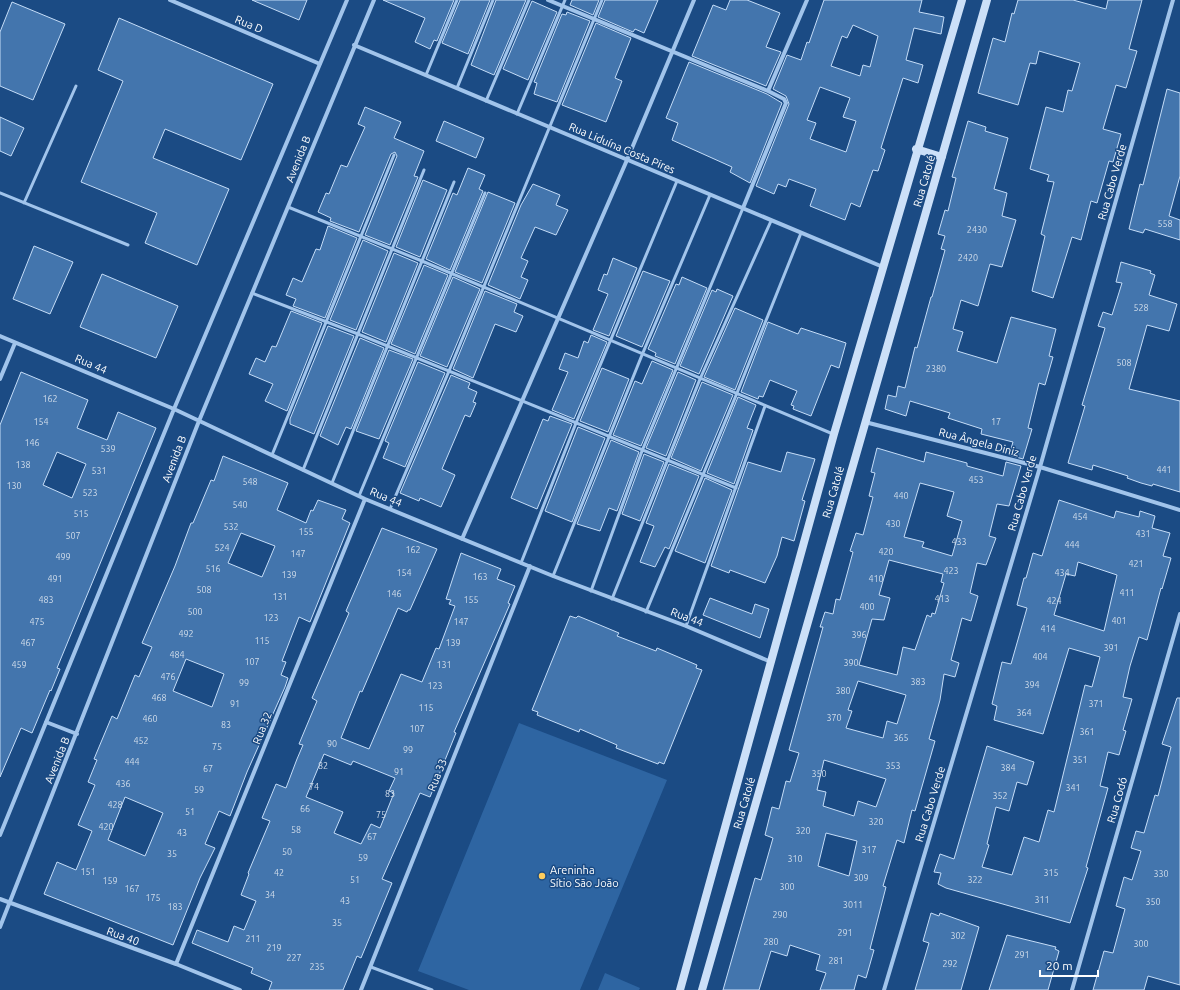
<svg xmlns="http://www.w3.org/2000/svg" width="1180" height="990" font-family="Ubuntu,sans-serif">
<rect width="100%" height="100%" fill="#1b4b84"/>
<path fill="#2e65a2" d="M 519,723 L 667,780 L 580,990 L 469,990 L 418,971 Z
M 605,973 L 640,988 L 639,990 L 598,990 Z"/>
<path fill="#4375ad" stroke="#c5ddf8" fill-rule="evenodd" d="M 252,0 L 307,0 L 299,20 Z
M 383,0 L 454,0 L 437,41 L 434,40 L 430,49 L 415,42 L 425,18 Z
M 460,0 L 490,0 L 468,54 L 442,43 Z
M 496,0 L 526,0 L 494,75 L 471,65 Z
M 572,0 L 599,0 L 593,15 L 570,5 Z
M 605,0 L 658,0 L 644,33 L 635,29 L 633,32 L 598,17 Z
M 730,0 L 747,0 L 780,13 L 766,47 L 781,52 L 766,86 L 692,56 L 713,5 L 726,10 Z
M 824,0 L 922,0 L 919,12 L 944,17 L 941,34 L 914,28 L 906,60 L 923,65 L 918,83 L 903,78 L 881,148 L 885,150 L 878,171 L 873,170 L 860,207 L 851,203 L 845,220 L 810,206 L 816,189 L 789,179 L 786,187 L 778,184 L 774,194 L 756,186 L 789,104 L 786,96 L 773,89 L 787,55 L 801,60 L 807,42 L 809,43 ZM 853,25 L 878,36 L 870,67 L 863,65 L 860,76 L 831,66 L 842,36 L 847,38 ZM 820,87 L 850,98 L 843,117 L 856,121 L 846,152 L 810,139 L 816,123 L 807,120 Z
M 1018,0 L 1073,0 L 1106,9 L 1108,0 L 1142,0 L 1129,49 L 1137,51 L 1126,88 L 1116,85 L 1103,129 L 1121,134 L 1113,162 L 1109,161 L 1097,203 L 1091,201 L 1081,240 L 1072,237 L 1053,298 L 1032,291 L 1045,236 L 1041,234 L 1054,182 L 1047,181 L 1049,175 L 1030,169 L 1046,107 L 1063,112 L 1068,90 L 1072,91 L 1080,63 L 1039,51 L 1036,64 L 1030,63 L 1018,105 L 978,93 L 993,38 L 1005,42 L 1012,13 L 1014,14 Z
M 532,1 L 557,12 L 528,80 L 503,69 Z
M 12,2 L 65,24 L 33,100 L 0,86 L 0,32 Z
M 567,12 L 590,21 L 557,102 L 534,94 L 537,83 L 534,82 L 562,14 L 566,15 Z
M 119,18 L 273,84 L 241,160 L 165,129 L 153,158 L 229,189 L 197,265 L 145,243 L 157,213 L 81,182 L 123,81 L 98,70 Z
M 596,23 L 631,38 L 615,78 L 622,81 L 606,122 L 562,105 Z
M 689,62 L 767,94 L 782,103 L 750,183 L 730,172 L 732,167 L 672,140 L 678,123 L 666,118 Z
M 1167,89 L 1180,93 L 1180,176 L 1169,216 L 1180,220 L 1180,240 L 1145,229 L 1143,233 L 1129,229 L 1140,184 L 1143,185 Z
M 365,107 L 401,122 L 394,138 L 424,151 L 414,176 L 418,177 L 390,245 L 365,235 L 397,156 L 395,152 L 391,154 L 359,232 L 330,221 L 331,218 L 318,212 L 326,193 L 329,194 L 341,165 L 347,167 L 365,127 L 358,124 Z
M 0,117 L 24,128 L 11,156 L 0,151 Z
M 444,121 L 484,138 L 476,158 L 436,141 Z
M 968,121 L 986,127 L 985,131 L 1008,138 L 994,189 L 1007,193 L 1002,216 L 1016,220 L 1002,267 L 990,264 L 978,306 L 961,300 L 953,329 L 963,332 L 957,351 L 997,363 L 1011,317 L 1056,329 L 1049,356 L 1053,357 L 1045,385 L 1039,383 L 1028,428 L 1032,429 L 1023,459 L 1009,455 L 1013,442 L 981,434 L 982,429 L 948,418 L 950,413 L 910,401 L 906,416 L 885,409 L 888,395 L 896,397 L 898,386 L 905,388 L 915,347 L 917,348 L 931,297 L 932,297 L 945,250 L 941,249 L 945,236 L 938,234 L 945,210 L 948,211 L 956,178 L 952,177 Z
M 468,168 L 485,175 L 479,189 L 483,191 L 450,270 L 426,259 L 453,193 L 457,195 Z
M 423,180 L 447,190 L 420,257 L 396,247 Z
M 533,184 L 560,195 L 556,205 L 568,210 L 556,235 L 535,227 L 521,258 L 528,261 L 521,277 L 528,280 L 520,299 L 488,285 L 521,205 Z
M 488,192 L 515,203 L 482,283 L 455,272 Z
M 328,226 L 357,238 L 325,318 L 293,306 L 296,299 L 286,295 L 293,278 L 302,282 L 316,249 L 320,250 Z
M 363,240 L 388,251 L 356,330 L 330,320 Z
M 34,246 L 73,262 L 50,314 L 13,299 Z
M 394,253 L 418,263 L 386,342 L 362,332 Z
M 613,258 L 637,268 L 609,336 L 593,330 L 608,294 L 598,290 L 604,274 L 607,275 Z
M 1121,262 L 1151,271 L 1150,273 L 1155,275 L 1149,295 L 1177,304 L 1169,331 L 1147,325 L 1129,389 L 1180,401 L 1180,492 L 1153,484 L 1152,486 L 1141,483 L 1127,478 L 1128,476 L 1093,465 L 1092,470 L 1068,463 L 1085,406 L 1082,405 L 1105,328 L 1098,326 L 1103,312 L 1112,315 L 1122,283 L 1116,282 Z
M 424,265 L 448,275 L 415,354 L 391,344 Z
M 643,271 L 670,281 L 642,347 L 616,336 Z
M 102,274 L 178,306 L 156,358 L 80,327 Z
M 453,277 L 480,289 L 447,367 L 420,356 Z
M 682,277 L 707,288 L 675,364 L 655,356 L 656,353 L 648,349 L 676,284 L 679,285 Z
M 717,289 L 733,296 L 699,374 L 680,366 L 712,290 L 716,292 Z
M 485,291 L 517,304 L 514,312 L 523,316 L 516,332 L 495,324 L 473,378 L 453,369 Z
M 735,308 L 763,320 L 735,390 L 704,377 Z
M 291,311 L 322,323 L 287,411 L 265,401 L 273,384 L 249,374 L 256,358 L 265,362 L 272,346 L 276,347 Z
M 768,322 L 798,334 L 801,328 L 846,343 L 839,368 L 831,365 L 811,416 L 793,409 L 794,406 L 791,405 L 797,391 L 770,380 L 763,397 L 759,396 L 758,399 L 741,392 Z
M 328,326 L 354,336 L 314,434 L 290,424 L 290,419 Z
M 591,335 L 607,342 L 574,419 L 552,410 L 568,372 L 559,369 L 565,353 L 578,358 L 584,341 L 588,343 Z
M 360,338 L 384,348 L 351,429 L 346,427 L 338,445 L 320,436 Z
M 389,350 L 413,359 L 379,439 L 356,431 Z
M 652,361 L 673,370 L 641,446 L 613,435 L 635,381 L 642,384 Z
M 418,362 L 445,373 L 405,467 L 383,458 L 389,443 L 385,441 Z
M 602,368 L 629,379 L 608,432 L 580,421 Z
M 21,372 L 88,400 L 77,428 L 107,440 L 118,412 L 156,428 L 57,668 L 60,669 L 51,691 L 50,690 L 32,733 L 21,728 L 0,777 L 0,425 ZM 57,452 L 86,464 L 72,498 L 43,485 Z
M 678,372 L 696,380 L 666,456 L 646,448 Z
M 451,375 L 470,383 L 468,388 L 477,392 L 473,402 L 476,403 L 470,417 L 465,415 L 442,469 L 455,475 L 441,507 L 420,498 L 419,501 L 400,493 Z
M 702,382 L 733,395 L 701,471 L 671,458 Z
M 738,397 L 756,405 L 747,428 L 753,430 L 734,484 L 707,473 Z
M 550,416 L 572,424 L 537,509 L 511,498 L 543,419 L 548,421 Z
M 578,427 L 605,438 L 572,522 L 545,511 Z
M 611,440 L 639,452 L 617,511 L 609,508 L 600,531 L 577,524 Z
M 877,448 L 924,462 L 926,452 L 967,463 L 967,466 L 1003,476 L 1006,462 L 1021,466 L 1009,506 L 997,504 L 989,536 L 996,538 L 986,565 L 977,563 L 970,593 L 978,596 L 971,621 L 962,618 L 951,660 L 959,663 L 955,677 L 944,674 L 940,700 L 929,739 L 935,741 L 915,811 L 912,810 L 904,843 L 897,840 L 886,876 L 883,886 L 886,887 L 870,949 L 874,950 L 866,978 L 858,975 L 854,990 L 820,990 L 826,973 L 816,970 L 820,955 L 790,945 L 787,956 L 771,951 L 759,990 L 723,990 L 755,878 L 761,880 L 773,838 L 765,835 L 772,807 L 779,809 L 786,781 L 790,782 L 799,753 L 789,750 L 823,627 L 820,627 L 825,612 L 833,614 L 836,599 L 840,600 L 853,552 L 850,551 L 856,533 L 863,535 L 873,497 L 869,496 L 875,473 L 871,472 ZM 920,483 L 954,492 L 947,516 L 962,521 L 952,556 L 922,547 L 924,542 L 904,537 ZM 889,560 L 943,574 L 941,582 L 944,583 L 935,614 L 932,613 L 931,617 L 927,615 L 915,650 L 903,647 L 897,675 L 859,665 L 872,619 L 884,620 L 890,598 L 879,595 ZM 858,681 L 906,695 L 897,724 L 887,721 L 883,738 L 846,728 L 852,711 L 848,710 ZM 824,760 L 886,779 L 876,807 L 858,801 L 854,816 L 823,806 L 826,792 L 817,790 ZM 826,833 L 857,841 L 849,876 L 818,866 Z
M 787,452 L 815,459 L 802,500 L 805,501 L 794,541 L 782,537 L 777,556 L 765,583 L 730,570 L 729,573 L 711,566 L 748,462 L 781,472 Z
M 644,454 L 664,462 L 640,521 L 622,514 Z
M 223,456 L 288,483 L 277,510 L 306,523 L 311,510 L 313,511 L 318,500 L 346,510 L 342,519 L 350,523 L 310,622 L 299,617 L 282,661 L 286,662 L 281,675 L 288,678 L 285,687 L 247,772 L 230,816 L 219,811 L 205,844 L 215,848 L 200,878 L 173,945 L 44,894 L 57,862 L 76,870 L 92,831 L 78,825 L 95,785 L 88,782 L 97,760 L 94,759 L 112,716 L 117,719 L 135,675 L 139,677 L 152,647 L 142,643 L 175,566 L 191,523 L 193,523 L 211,480 L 214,481 ZM 241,533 L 275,546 L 262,577 L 228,563 ZM 186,659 L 224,674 L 212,707 L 173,691 ZM 125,797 L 163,813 L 145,856 L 108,840 Z
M 669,464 L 699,476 L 669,549 L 665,547 L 655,567 L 640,562 L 654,526 L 646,523 Z
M 705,478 L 732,490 L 705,563 L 675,551 Z
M 1059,500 L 1114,518 L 1116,511 L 1139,517 L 1140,511 L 1155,516 L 1152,528 L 1170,533 L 1163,556 L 1171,558 L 1162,589 L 1161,588 L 1147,640 L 1139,637 L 1130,666 L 1123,697 L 1132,699 L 1123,730 L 1126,731 L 1119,755 L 1108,752 L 1100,786 L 1108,788 L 1086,867 L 1088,868 L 1070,923 L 946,888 L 938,884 L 941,873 L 934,872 L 940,854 L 954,859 L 987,746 L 1034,762 L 1027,785 L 1017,782 L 1009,811 L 996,807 L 987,844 L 989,845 L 982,867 L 1012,875 L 1024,837 L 1039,842 L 1048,810 L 1054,812 L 1085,685 L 1092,687 L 1100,657 L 1069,648 L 1043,734 L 994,720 L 997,706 L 992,704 L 1002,662 L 1011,664 L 1027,608 L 1017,605 L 1024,578 L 1026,578 L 1033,553 L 1042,556 ZM 1078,562 L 1117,575 L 1104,631 L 1054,615 L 1066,574 L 1075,576 Z
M 382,528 L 437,549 L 410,610 L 408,610 L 407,612 L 398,608 L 362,692 L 360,691 L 341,738 L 369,749 L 401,674 L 422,682 L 436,648 L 439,649 L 455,606 L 449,604 L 451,600 L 446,599 L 461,553 L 501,569 L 497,579 L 515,586 L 508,603 L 510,604 L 454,732 L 456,733 L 430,797 L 420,793 L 382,879 L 392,883 L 361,958 L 357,956 L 343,990 L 269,990 L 272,982 L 251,973 L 253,968 L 192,943 L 197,930 L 228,942 L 234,926 L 244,930 L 256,901 L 241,895 L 249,874 L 248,873 L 270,821 L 262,818 L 276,784 L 286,788 L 297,759 L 303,745 L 299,744 L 317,701 L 312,698 L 349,613 L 346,611 ZM 324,754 L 351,765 L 353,761 L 395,778 L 389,791 L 394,793 L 380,828 L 371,824 L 361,844 L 334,833 L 343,812 L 306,797 Z
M 710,598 L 752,614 L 755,604 L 769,609 L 760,638 L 703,615 Z
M 570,616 L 576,618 L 578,616 L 595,623 L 619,633 L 617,636 L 656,651 L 657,648 L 697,665 L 696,668 L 702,670 L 664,764 L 659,762 L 658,764 L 616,748 L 617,745 L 580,729 L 579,732 L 537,715 L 538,712 L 532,710 Z
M 1177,698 L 1180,698 L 1180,985 L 1148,976 L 1144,990 L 1093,990 L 1104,951 L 1113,953 L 1125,909 L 1116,906 L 1124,877 L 1132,880 L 1141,851 L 1131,848 L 1136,831 L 1144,833 L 1155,795 L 1158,796 L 1171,747 L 1162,744 Z
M 931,913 L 939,916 L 940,913 L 979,927 L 961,990 L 915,990 L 929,943 L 923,941 Z
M 1007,935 L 1056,947 L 1055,949 L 1059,951 L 1048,990 L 989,990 Z"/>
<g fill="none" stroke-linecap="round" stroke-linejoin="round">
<path stroke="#a1c4eb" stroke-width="3" d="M 426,75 L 457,0
M 457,88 L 493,0
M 486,101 L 529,0
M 517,114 L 565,0
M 0,193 L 128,245
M 24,203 L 76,86
M 288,207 L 422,261 L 833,434
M 252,293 L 358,334 L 736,488
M 272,455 L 394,155
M 303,470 L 424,170
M 332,483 L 454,182
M 359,496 L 485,193
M 390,509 L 449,371 L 602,0
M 521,563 L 576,423 L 677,181
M 553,576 L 642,355 L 710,195
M 591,591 L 642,451 L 743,208
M 612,599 L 700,379 L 771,221
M 646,612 L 737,393 L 801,233
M 686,626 L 765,406
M 371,967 L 432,990"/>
<path stroke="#a1c4eb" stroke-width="4" d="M 170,0 L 320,64
M 548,0 L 768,91 L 784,99 L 786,103 L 784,108 L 743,208
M 354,45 L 883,267
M 768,91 L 807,0
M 0,336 L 174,409 L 365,499 L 553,576 L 686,626 L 771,662
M 0,379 L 15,343
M 865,422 L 1040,467 L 1180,510
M 462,539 L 627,160 L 694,0
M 46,722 L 77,734
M 0,835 L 174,409 L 347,0
M 0,899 L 176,964 L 240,990
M 0,927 L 199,421 L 374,0
M 176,964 L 365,499
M 361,990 L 530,566
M 884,990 L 1040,467 L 1173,0
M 1072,990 L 1180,614"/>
<path stroke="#cce0f8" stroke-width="8" d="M 916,149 L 942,157
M 680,990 L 834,434 L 962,0
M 702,990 L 987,0"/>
</g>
<circle fill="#fdcc5d" stroke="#1b4b84" stroke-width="1.5" cx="542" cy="876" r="4"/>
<g text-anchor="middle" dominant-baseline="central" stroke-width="3" stroke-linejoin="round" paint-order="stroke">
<g font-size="9" fill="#d0dcea">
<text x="1165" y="224">558</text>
<text x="977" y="230">2430</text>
<text x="968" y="258">2420</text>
<text x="1141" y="308">528</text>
<text x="1124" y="363">508</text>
<text x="936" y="369">2380</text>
<text x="50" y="399">162</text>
<text x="41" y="422">154</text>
<text x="996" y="422">17</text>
<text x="32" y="443">146</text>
<text x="108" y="449">539</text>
<text x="23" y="465">138</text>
<text x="1164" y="470">441</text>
<text x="99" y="471">531</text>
<text x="976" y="480">453</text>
<text x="250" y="482">548</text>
<text x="14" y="486">130</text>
<text x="90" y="493">523</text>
<text x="901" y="496">440</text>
<text x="240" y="505">540</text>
<text x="81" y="514">515</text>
<text x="1080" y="517">454</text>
<text x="893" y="524">430</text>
<text x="231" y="527">532</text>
<text x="306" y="532">155</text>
<text x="1143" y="534">431</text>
<text x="73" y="536">507</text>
<text x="959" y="542">433</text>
<text x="1072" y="545">444</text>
<text x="222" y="548">524</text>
<text x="413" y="550">162</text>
<text x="886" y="552">420</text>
<text x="298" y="554">147</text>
<text x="63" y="557">499</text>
<text x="1136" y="564">421</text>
<text x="213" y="569">516</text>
<text x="951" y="571">423</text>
<text x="404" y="573">154</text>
<text x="1062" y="573">434</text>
<text x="289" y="575">139</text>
<text x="480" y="577">163</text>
<text x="55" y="579">491</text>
<text x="876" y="579">410</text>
<text x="204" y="590">508</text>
<text x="1127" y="593">411</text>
<text x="394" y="594">146</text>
<text x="280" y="597">131</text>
<text x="942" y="599">413</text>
<text x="46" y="600">483</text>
<text x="471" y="600">155</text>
<text x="1054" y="601">424</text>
<text x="867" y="607">400</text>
<text x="195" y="612">500</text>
<text x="271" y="618">123</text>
<text x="1119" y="621">401</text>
<text x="37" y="622">475</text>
<text x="461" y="622">147</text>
<text x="1048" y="629">414</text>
<text x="186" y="634">492</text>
<text x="859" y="635">396</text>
<text x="262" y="641">115</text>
<text x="28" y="643">467</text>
<text x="453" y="643">139</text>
<text x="1111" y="648">391</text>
<text x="177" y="655">484</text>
<text x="1040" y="657">404</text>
<text x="252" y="662">107</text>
<text x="851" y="663">390</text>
<text x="19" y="665">459</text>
<text x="444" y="665">131</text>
<text x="168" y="677">476</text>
<text x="918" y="682">383</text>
<text x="244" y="683">99</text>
<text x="1032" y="685">394</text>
<text x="435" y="686">123</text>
<text x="843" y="691">380</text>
<text x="159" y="698">468</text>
<text x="235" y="704">91</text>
<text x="1096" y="704">371</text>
<text x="426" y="708">115</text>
<text x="1024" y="713">364</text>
<text x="834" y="718">370</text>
<text x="150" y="719">460</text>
<text x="226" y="725">83</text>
<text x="417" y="729">107</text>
<text x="1087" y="732">361</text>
<text x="901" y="738">365</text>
<text x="141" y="741">452</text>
<text x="332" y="744">90</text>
<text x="217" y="747">75</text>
<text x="408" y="750">99</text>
<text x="1080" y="760">351</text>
<text x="132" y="762">444</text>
<text x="323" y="766">82</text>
<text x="893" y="766">353</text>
<text x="1008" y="768">384</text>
<text x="208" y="769">67</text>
<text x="399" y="772">91</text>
<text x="819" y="774">350</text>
<text x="123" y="784">436</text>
<text x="314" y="787">74</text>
<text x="1073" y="788">341</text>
<text x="199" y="790">59</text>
<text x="390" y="794">83</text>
<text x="1000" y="796">352</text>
<text x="115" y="805">428</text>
<text x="305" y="809">66</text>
<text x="190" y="812">51</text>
<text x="381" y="815">75</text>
<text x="876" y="822">320</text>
<text x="106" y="827">420</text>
<text x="296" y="830">58</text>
<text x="803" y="831">320</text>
<text x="182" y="833">43</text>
<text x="372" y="837">67</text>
<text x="869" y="850">317</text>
<text x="287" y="852">50</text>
<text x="172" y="854">35</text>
<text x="363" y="858">59</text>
<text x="795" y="859">310</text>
<text x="88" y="872">151</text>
<text x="279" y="873">42</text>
<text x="1051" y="873">315</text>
<text x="1161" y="874">330</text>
<text x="861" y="878">309</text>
<text x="355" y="880">51</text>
<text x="975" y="880">322</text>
<text x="110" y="881">159</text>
<text x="787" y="887">300</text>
<text x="132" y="889">167</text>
<text x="270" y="895">34</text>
<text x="153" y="898">175</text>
<text x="1042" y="900">311</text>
<text x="345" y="901">43</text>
<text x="1153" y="902">350</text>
<text x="853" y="905">3011</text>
<text x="175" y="907">183</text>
<text x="780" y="915">290</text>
<text x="337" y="923">35</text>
<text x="845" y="933">291</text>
<text x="958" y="936">302</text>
<text x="253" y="939">211</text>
<text x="771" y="942">280</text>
<text x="1141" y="944">300</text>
<text x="274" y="948">219</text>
<text x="1022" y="955">291</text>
<text x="294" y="958">227</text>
<text x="836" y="961">281</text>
<text x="950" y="964">292</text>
<text x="317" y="967">235</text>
</g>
<g font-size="11" fill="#fff" stroke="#1b4b84">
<text transform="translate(249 24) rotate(23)">Rua D</text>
<text transform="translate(622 148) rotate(23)">Rua Liduína Costa Pires</text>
<text transform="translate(298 159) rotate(-68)">Avenida B</text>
<text transform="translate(924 181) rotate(-74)">Rua Catolé</text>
<text transform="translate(1112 182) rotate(-74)">Rua Cabo Verde</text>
<text transform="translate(91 364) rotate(23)">Rua 44</text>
<text transform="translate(979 442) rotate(15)">Rua Ângela Diniz</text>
<text transform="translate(174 459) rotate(-69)">Avenida B</text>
<text transform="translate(833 492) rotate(-74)">Rua Catolé</text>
<text transform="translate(1022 493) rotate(-74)">Rua Cabo Verde</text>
<text transform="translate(386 497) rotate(23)">Rua 44</text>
<text transform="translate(687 617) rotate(21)">Rua 44</text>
<text transform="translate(262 728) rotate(-68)">Rua 32</text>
<text transform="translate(57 760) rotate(-68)">Avenida B</text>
<text transform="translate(437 775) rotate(-68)">Rua 33</text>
<text transform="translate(1117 800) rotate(-74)">Rua Codó</text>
<text transform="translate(744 803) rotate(-74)">Rua Catolé</text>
<text transform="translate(930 804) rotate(-73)">Rua Cabo Verde</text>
<text transform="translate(123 936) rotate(20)">Rua 40</text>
</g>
<g font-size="11" fill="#fff" stroke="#1b4b84" text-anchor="start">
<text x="550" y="870">Areninha<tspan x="550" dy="13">Sítio São João</tspan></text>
</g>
</g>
<path d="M1040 970v6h58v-6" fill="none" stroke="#ffffff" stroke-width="2"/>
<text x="1046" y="970" font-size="12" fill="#ffffff" stroke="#1b4b84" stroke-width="3" paint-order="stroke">20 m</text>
</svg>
